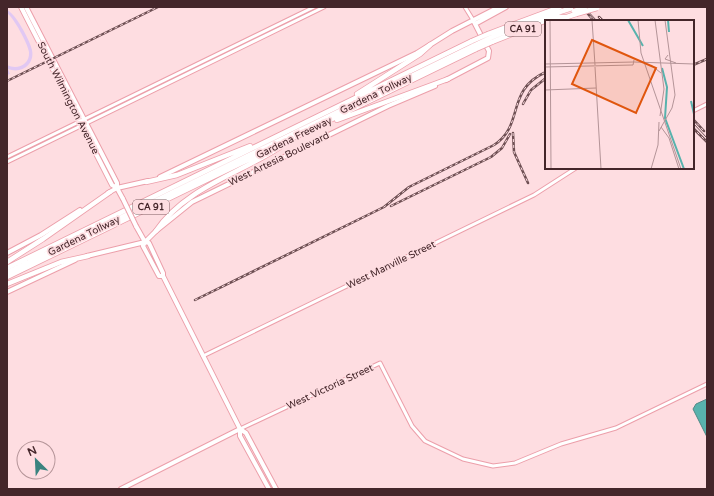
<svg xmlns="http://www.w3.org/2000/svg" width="714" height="496" font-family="'Varela Round',sans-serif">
<rect width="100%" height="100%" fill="#fedde1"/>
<path fill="#e1c8f3" d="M 7,10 C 15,13 30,40 32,50 C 35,65 21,74 8,69 L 10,74 L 7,75 L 7,65 C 17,70 30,65 29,52 C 28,44 14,18 7,13 Z"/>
<path fill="#58b2ad" stroke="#528886" d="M 707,399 L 707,437 L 693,409 L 696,404 Z"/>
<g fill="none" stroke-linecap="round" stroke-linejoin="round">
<g stroke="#ec9faa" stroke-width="5">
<path id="minor" d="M 465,7 L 473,20
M 693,111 L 707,104
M 7,157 L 314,7
M 7,162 L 324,7
M 203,356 L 534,195 L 576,168
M 240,429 L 380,363 L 412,426 L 425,441 L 463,459 L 493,466 L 515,463 L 561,444 L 616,428 L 707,384"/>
</g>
<g stroke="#ec9faa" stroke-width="6">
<path id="major" d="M 21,7 L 112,185 L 117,188 L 123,199
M 26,7 L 117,183 L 117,188
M 475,24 L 506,7
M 446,80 L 488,58 L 489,51 L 473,20
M 160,177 L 417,53 L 452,31 L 499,7
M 108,193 L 117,188 L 148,181
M 136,226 L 145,242 L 149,243 L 163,273 L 163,276 L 240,429 L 240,436 L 269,489
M 145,242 L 143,246 L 159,276 L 163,276
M 7,253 L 41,235 L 80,210
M 87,256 L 145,242 L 156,231 L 192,202 L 388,106 L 435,86
M 7,292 L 75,260
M 240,429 L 246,433 L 276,489
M 121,489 L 240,429"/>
</g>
<g stroke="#ec9faa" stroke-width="6">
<path id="highway" d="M 554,17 L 567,17 L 576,14
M 488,34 L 560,7
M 490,38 L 535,20 L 575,7
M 492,42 L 557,16
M 357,94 L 420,54 L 430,45
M 337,120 L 448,79
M 146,182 L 177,175 L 250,146
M 156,231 C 185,188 239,174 280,147
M 7,262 L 43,239 L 110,192
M 7,268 L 472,41
M 7,273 L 475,45
M 7,277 L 476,49
M 7,284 L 61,262 L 88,256"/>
</g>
<use href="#minor" stroke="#fff" stroke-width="3"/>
<use href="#major" stroke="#fff" stroke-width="4"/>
<use href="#highway" stroke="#fff" stroke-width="4.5"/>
<path stroke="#6e4f53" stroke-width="1" d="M 584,7 L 597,21
M 693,123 L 707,138"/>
<g stroke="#6e4f53" stroke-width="2.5">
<path id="rail" d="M 582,7 L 594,21
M 599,17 L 603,21
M 693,65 L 707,59
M 7,81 L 158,7
M 523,104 L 531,90 L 546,78
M 693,119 L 704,131
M 693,128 L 707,142
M 513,133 L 514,152 L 528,183
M 391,206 L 491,157 L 502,148 L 510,134
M 195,300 L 384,207 L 409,187 L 494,145 C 525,125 505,90 546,72"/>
</g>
<use href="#rail" stroke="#fedde1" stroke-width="1" stroke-dasharray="3" stroke-linecap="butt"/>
<g stroke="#ec9faa" stroke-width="6" stroke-linecap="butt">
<path id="major-bridge" d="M 123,199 L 136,226"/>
</g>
<g stroke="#ec9faa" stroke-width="6" stroke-linecap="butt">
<path id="highway-bridge" d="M 574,11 L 585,7
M 576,14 L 597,8
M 472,41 L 488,34
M 475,45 L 490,38
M 476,49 L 492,42"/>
</g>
<use href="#major-bridge" stroke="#fff" stroke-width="4"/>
<use href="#highway-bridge" stroke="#fff" stroke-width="4.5"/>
</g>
<g text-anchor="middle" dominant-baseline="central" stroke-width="3.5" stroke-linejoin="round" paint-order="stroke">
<g fill="#fedde1" stroke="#7c5d61" stroke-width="1">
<rect x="505" y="22" width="36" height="14" rx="3"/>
<rect x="133" y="200" width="36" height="14" rx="3"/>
</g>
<g font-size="9" font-weight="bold" fill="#44262a">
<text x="523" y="29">CA 91</text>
<text x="151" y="207">CA 91</text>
</g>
<g font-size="10" fill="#44262a" stroke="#fedde1">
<text transform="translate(376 94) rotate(-26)">Gardena Tollway</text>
<text transform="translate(68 98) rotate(63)">South Wilmington Avenue</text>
<text transform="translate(294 138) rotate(-26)">Gardena Freeway</text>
<text transform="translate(279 159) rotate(-26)">West Artesia Boulevard</text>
<text transform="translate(84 236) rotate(-26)">Gardena Tollway</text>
<text transform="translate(391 265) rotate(-26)">West Manville Street</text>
<text transform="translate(330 387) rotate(-25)">West Victoria Street</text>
</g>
</g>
<g transform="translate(545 20)">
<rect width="149" height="149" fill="#fedde1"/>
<path fill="none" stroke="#58b2ad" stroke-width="2" d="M 83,0 L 98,26M 123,0 L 124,12M 117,48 L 122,67 L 120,98 L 139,149M 146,81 L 149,94"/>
<path fill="none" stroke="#b49498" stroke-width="1" d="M 5,0 L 6,149M 47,0 L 50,45M 93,0 L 96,33 L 136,149M 110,0 L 119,69 L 115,96M 123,35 L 120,39 L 131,43M 0,44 L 89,42 L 149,44M 106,45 L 116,53M 0,47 L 88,45 L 89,40M 50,47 L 56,149M 0,70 L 51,68M 116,107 L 124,118 L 134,149M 114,111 L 127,88 L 130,75 L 120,0M 106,149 L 113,125 L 114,102"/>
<path fill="#e0560e" fill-opacity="0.15" stroke="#e0560e" stroke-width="2" d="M 47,20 L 111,48 L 91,93 L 27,64 Z"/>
<rect width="149" height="149" fill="none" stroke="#44262a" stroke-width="2"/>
</g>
<rect width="714" height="496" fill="none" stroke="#44262a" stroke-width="16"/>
<g transform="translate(36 460) rotate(336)"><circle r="19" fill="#fedde1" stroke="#b49498"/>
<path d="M0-3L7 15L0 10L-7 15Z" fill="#3b837f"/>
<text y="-6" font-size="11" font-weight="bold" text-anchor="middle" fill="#44262a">N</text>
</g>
</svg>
